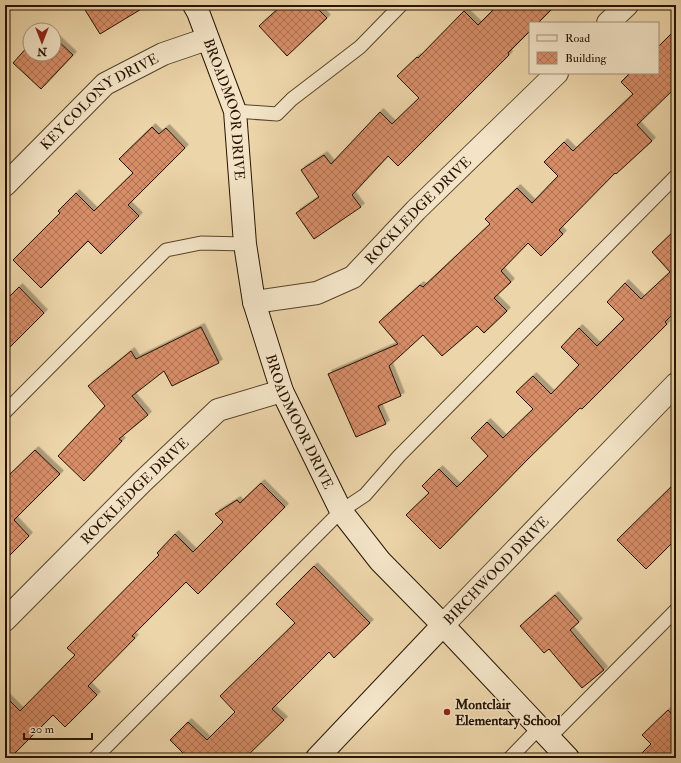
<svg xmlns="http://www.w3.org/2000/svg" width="681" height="763" font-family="'IM FELL Double Pica',serif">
<defs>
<pattern id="building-cross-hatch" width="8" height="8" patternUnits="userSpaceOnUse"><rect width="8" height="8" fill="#d68d68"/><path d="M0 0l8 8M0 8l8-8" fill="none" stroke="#ae7253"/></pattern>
<filter id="shadow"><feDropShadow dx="3.5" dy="-3.5" stdDeviation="0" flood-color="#0004"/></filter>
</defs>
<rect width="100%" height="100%" fill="#ecd5a9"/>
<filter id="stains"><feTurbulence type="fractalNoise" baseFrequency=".005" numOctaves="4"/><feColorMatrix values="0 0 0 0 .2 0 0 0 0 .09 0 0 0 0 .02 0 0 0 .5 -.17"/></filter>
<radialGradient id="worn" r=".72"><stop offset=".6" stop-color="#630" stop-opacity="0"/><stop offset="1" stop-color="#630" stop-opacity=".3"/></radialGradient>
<path fill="url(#building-cross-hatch)" stroke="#271403" filter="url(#shadow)" d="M 82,5 L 148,5 L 100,34 Z
M 282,5 L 314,5 L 327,18 L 287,56 L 259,26 Z
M 498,5 L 556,5 L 538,23 L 530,23 L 530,31 L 508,53 L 509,55 L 398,166 L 388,156 L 352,195 L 361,207 L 314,239 L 296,213 L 319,197 L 301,170 L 324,155 L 331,164 L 380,112 L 392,124 L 419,98 L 397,76 L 417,57 L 418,58 L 464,11 L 478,25 Z
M 676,29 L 676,87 L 637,125 L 652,141 L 616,174 L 615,173 L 559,230 L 563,234 L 541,256 L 528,243 L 501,271 L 511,282 L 494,298 L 507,311 L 484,333 L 477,326 L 442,356 L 423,335 L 389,366 L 401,396 L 378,406 L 386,424 L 356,437 L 328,374 L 398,344 L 379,322 L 420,285 L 423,287 L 490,224 L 485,219 L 517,188 L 532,203 L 558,176 L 544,162 L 564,142 L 573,151 L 633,94 L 621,82 L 630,73 L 658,73 L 658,47 Z
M 54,37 L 73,55 L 41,89 L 13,63 L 30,44 L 30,54 L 54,54 Z
M 152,127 L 159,134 L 166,128 L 185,148 L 128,205 L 139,216 L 101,254 L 88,241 L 41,288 L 13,260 L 60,213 L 58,211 L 76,193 L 94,211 L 133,173 L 119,159 Z
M 676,229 L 676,311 L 665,322 L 667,324 L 582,409 L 580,408 L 526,461 L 440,549 L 406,515 L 429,493 L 422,486 L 439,469 L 457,487 L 488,456 L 471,438 L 487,422 L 503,438 L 533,409 L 516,392 L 533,376 L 551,394 L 579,365 L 561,347 L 579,328 L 597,346 L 624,319 L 607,302 L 625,283 L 641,299 L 670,272 L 652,252 Z
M 19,287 L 44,313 L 5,352 L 5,301 Z
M 201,327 L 219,363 L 172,386 L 164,371 L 132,396 L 148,415 L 119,439 L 122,441 L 84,481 L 58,456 L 105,406 L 88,386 L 131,351 L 136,359 Z
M 35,450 L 60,474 L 14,520 L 29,536 L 5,560 L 5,479 Z
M 676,482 L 676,539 L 646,569 L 617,540 Z
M 261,483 L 285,507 L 198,594 L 186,582 L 132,636 L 135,638 L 88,686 L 97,695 L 65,727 L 53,715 L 10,758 L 5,758 L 5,696 L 20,711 L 75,655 L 67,648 L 159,555 L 157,553 L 175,534 L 193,552 L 223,522 L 215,514 L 237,500 L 240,503 Z
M 314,566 L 370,623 L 334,658 L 329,652 L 272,709 L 284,720 L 245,758 L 188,758 L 170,740 L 188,722 L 207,740 L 235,712 L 220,696 L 295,623 L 276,604 Z
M 555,595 L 579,622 L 570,630 L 604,670 L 582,688 L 549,649 L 544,653 L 520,626 Z
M 668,710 L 676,719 L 676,758 L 637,758 L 651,744 L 642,735 Z"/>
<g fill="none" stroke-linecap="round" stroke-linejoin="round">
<g stroke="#58442c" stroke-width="15">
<path id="lane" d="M 235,111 L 277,114 L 292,99 L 360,47 L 401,5
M 5,412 L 166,250 L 201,243 L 245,244
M 549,738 L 676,610
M 95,758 L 341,511 L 365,495 L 399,456 L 676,176
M 510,758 L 539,728"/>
</g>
<g stroke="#58442c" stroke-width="24">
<g id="street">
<path d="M 608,23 L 627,5"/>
<path id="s1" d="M 5,185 L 105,84 L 163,54 L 207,39"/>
<path id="s2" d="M 254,302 L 317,293 L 353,277 L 416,210 L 557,73"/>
<path id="s3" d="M 5,620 L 142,482 L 218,410 L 282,391"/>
<path id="s4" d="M 443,625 L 676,384"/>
</g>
</g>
<g stroke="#271403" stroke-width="24">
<g id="secondary">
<path id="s5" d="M 194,5 L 198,12 L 235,111 L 245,244 L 254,302 L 282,391 L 341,511 L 380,561 L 443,625 L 568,758"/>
<path d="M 317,758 L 443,625"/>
</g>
</g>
<use href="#lane" stroke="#f3e4c7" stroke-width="13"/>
<use href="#street" stroke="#f3e4c7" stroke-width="22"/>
<use href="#secondary" stroke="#f3e4c7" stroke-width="22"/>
</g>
<circle fill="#8f2418" stroke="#f3e4c7" stroke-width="1.5" cx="447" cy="712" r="4"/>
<g text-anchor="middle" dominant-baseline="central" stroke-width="3" stroke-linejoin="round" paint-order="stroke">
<g font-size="14" fill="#271403" stroke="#f3e4c7">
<text stroke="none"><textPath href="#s1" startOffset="127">KEY COLONY DRIVE</textPath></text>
<text stroke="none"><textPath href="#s5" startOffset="110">BROADMOOR DRIVE</textPath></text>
<text stroke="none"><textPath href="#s2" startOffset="196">ROCKLEDGE DRIVE</textPath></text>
<text stroke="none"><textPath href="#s5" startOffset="434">BROADMOOR DRIVE</textPath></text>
<text stroke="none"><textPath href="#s3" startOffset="183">ROCKLEDGE DRIVE</textPath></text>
<text stroke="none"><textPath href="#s4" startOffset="76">BIRCHWOOD DRIVE</textPath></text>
</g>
<g font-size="14" font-weight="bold" fill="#271403" stroke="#f3e4c7" text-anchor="start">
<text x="455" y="704">Montclair<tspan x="455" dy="16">Elementary School</tspan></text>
</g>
</g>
<rect width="681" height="763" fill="none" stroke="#ecd5a9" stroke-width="20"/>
<rect x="6" y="6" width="669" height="751" fill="none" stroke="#271403" stroke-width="2"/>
<rect x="10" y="10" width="661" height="743" fill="none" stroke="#271403"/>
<rect x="529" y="22" width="130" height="52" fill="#f3e4c7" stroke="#a19179"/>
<rect x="537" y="35" width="20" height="6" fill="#f3e4c7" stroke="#a19179"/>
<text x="565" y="42" font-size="12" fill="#271403">Road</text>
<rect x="537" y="52" width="20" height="12" fill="url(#building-cross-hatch)" stroke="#a19179"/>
<text x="565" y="62" font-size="12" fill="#271403">Building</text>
<g transform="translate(42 42) rotate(180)"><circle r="19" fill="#f3e4c7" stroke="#a19179"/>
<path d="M0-3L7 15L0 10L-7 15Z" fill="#8f2418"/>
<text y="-6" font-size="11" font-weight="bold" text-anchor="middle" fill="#271403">N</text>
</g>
<path d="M24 733v6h68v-6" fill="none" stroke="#271403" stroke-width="2"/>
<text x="30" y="733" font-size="12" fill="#271403" stroke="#f3e4c7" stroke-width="3" paint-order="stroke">20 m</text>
<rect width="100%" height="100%" filter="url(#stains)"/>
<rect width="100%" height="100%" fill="url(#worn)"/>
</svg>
